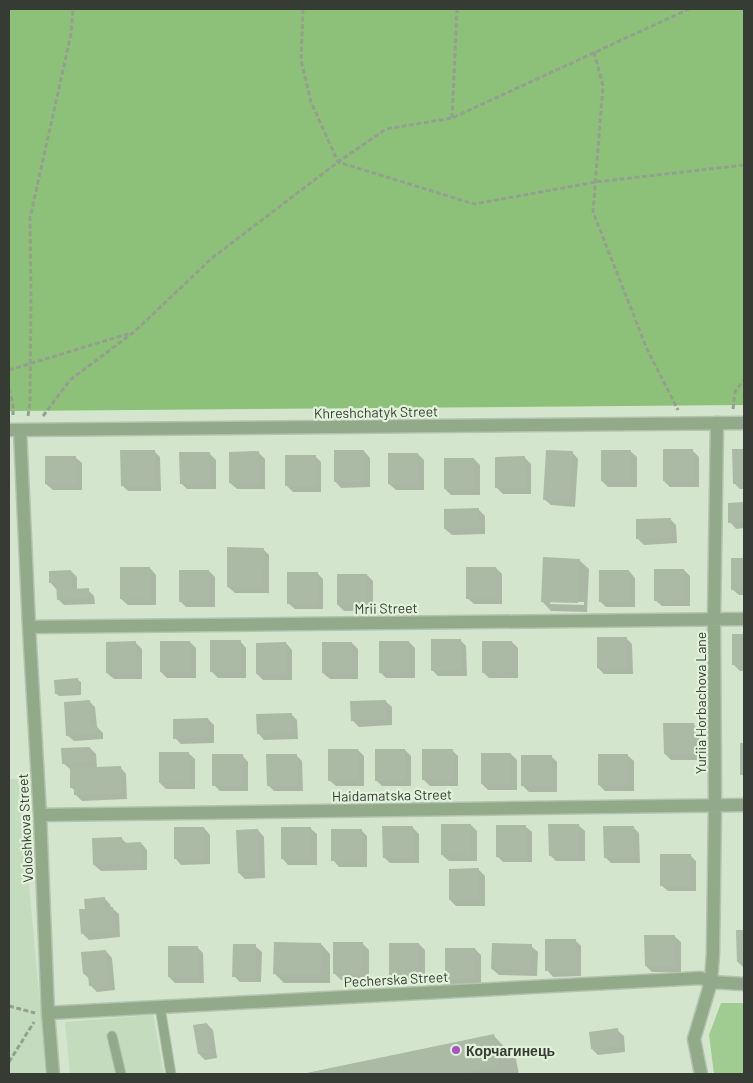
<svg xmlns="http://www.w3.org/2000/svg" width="753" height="1083" font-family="Barlow,sans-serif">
<rect width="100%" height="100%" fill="#d4e5ce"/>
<path fill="#c5dbbd" d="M 9,779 L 19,779 L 41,1014 L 45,1074 L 9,1074 Z
M 153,1015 L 164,1074 L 70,1074 L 65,1022 Z"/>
<path fill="#a1cc91" d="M 721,1003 L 744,1003 L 744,1074 L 714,1074 L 709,1035 Z"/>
<path fill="#8dc179" d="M 9,9 L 744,9 L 744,405 L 9,411 Z"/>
<path fill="#0003" fill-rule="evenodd" d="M 733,450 L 744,450 L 744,489 L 740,489 L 734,483 Z
M 154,451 L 160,457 L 161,491 L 128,491 L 122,485 Z
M 364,451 L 370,458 L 370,487 L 341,488 L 335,481 Z
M 630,451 L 637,457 L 637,487 L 608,487 L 602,481 Z
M 693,451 L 699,457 L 699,487 L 670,487 L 664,481 Z
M 572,452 L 578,459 L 575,507 L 551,505 L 544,499 Z
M 209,453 L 216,460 L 216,489 L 187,489 L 181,483 Z
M 259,453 L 265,459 L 265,489 L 237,489 L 230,483 Z
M 418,454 L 424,460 L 424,490 L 396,490 L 389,484 Z
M 315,456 L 321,462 L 321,492 L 293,492 L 287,486 Z
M 75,457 L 82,463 L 82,490 L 53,490 L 46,484 Z
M 525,458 L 531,464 L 531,494 L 503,494 L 497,488 Z
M 474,459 L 480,465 L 480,495 L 451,495 L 445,489 Z
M 744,503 L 744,528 L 736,529 L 730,522 L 729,504 Z
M 478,509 L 485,516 L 485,534 L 452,535 L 445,529 Z
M 670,519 L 676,525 L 677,543 L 644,545 L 637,538 Z
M 263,549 L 269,555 L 269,593 L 235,593 L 228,587 Z
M 732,559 L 744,559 L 744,595 L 739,595 L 732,589 Z
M 579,560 L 589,569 L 587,612 L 551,611 L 542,601 ZM 550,601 L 584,602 L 584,605 L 550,604 Z
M 150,568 L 156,575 L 156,605 L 128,605 L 121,599 Z
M 496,568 L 502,574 L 502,604 L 474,604 L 467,598 Z
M 684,570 L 690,576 L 690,606 L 662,606 L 655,600 Z
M 71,571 L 77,577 L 77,590 L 88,590 L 94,596 L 95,604 L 64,605 L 58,599 L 58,589 L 56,589 L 50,582 Z
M 209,571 L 215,577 L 215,607 L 186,607 L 180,601 Z
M 629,571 L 635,578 L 635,607 L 606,607 L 600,601 Z
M 317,573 L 323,579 L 323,609 L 295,609 L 288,603 Z
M 367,575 L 373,581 L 373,611 L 344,611 L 338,605 Z
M 733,635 L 744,635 L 744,671 L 740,671 L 734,665 Z
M 626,638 L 632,644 L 633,674 L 604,674 L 598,668 Z
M 460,640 L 466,646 L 467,676 L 438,676 L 432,670 Z
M 240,641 L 246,648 L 246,678 L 218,678 L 212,672 Z
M 190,642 L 196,648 L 196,678 L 167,678 L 161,672 Z
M 409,642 L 415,648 L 415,678 L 386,678 L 380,672 Z
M 512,642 L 518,648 L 518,678 L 489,678 L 483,672 Z
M 136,643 L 142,649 L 142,679 L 114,679 L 107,673 Z
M 286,643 L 292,650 L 292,680 L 263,680 L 257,674 Z
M 352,643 L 358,649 L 358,679 L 330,679 L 323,673 Z
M 78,680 L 81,682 L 81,695 L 59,696 L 56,693 Z
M 89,701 L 95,707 L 97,727 L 103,733 L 103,739 L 74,741 L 67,735 Z
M 385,701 L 392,707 L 392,725 L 359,727 L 352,720 Z
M 291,714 L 297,720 L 298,739 L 264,740 L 258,733 Z
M 208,719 L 214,725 L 214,743 L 181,744 L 175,738 Z
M 693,724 L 699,730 L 700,760 L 671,760 L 665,754 Z
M 90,748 L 96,754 L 97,768 L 120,767 L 126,774 L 127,799 L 82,801 L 76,795 L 76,792 L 72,788 L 71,769 L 70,769 L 63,763 Z
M 358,750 L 364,756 L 364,786 L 336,786 L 329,780 Z
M 405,750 L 411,756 L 411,786 L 382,786 L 376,780 Z
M 452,750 L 458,756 L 458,786 L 430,786 L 424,780 Z
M 188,753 L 195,759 L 195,789 L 166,789 L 160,783 Z
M 511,754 L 517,760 L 517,790 L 488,790 L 482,784 Z
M 242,755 L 248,762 L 248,791 L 220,791 L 214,785 Z
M 296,755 L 302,761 L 303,791 L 274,791 L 268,785 Z
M 627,755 L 634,761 L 634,791 L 605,791 L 599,785 Z
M 551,756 L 557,762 L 557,792 L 529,792 L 523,786 Z
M 471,825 L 477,831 L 477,861 L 449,861 L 442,855 Z
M 578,825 L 585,831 L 585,861 L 556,861 L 550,855 Z
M 525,826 L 532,832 L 532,862 L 503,862 L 497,856 Z
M 412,827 L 419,834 L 419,863 L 390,863 L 384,857 Z
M 633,827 L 639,833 L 640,863 L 611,863 L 605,857 Z
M 204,828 L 210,835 L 210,864 L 181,865 L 175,858 Z
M 310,828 L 317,834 L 317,865 L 288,865 L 282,858 Z
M 258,830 L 264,837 L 265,878 L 245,879 L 239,873 Z
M 361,830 L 367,836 L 367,867 L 339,867 L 333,860 Z
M 122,839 L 127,844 L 141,843 L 147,850 L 147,870 L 101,871 L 94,865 Z
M 690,855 L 696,861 L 696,891 L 668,891 L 661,885 Z
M 479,870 L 485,876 L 485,906 L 456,906 L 450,900 Z
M 104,898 L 110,904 L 111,908 L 112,908 L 119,914 L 120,937 L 89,940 L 83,934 L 86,910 Z
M 738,932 L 744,932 L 744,968 L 738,962 Z
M 674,936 L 681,942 L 681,972 L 652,972 L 646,966 Z
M 575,940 L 581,946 L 581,976 L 553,977 L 547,970 Z
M 321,944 L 330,954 L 330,983 L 284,983 L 274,973 Z
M 363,944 L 369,950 L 369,980 L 341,980 L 334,973 Z
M 419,944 L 425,950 L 425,980 L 397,981 L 390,974 Z
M 255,946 L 262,952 L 261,982 L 240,982 L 234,976 Z
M 531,946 L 538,952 L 537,976 L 499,975 L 492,969 Z
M 197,947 L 203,953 L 204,983 L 175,983 L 169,977 Z
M 475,949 L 481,955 L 481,985 L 452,985 L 446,979 Z
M 106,951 L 112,958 L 115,990 L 97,992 L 91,986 L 90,979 L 84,974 Z
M 207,1024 L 213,1030 L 217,1058 L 205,1060 L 199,1054 Z
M 617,1030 L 624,1036 L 625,1052 L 598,1055 L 592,1049 Z
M 493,1035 L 516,1059 L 519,1074 L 303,1074 Z"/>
<path fill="#aabaa4" d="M 663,449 L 693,449 L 693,481 L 663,481 Z
M 732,449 L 744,449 L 744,483 L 733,484 Z
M 120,450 L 155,450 L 155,486 L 121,486 Z
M 334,450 L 364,450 L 364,482 L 334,482 Z
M 546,450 L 573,451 L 570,501 L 543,500 Z
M 601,450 L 631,450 L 631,481 L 601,481 Z
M 259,451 L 260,483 L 229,483 L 229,452 Z
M 179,452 L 210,452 L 210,484 L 180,484 Z
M 388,453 L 418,453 L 418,484 L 388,484 Z
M 285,455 L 316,455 L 316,486 L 285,486 Z
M 45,456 L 76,456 L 76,484 L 45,484 Z
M 525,456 L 526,488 L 495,488 L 495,457 Z
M 444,458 L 474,458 L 474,489 L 444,489 Z
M 744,502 L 744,522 L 728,523 L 728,503 Z
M 479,508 L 480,528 L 444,529 L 444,509 Z
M 671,518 L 672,538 L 636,539 L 636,519 Z
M 227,547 L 264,548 L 263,587 L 227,587 Z
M 543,557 L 580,559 L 578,603 L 541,602 Z
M 731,558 L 744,558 L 744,589 L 731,590 Z
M 120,567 L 150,567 L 150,599 L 120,599 Z
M 466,567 L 496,567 L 496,599 L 466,599 Z
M 654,569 L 684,569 L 684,600 L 654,601 Z
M 71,570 L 72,589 L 89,588 L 89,598 L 57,600 L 56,583 L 49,583 L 49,571 Z
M 179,570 L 209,570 L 209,601 L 179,602 Z
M 599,570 L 629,570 L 629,602 L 599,602 Z
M 287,572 L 318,572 L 318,604 L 287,604 Z
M 337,574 L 367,574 L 367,605 L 337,605 Z
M 732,634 L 744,634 L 744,665 L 732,665 Z
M 597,637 L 627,637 L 627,668 L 597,668 Z
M 431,639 L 461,639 L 461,670 L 431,671 Z
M 210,640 L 241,640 L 241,672 L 210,672 Z
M 136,641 L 136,673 L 106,673 L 106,642 Z
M 160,641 L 190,641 L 190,672 L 160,672 Z
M 379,641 L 409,641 L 409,672 L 379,673 Z
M 482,641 L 512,641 L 512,672 L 482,673 Z
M 286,642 L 286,674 L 256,674 L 256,643 Z
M 322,642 L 352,642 L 352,673 L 322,673 Z
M 78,678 L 79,692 L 55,694 L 54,680 Z
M 90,700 L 91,726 L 97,725 L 98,733 L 66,736 L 64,702 Z
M 386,700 L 387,720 L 351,721 L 350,701 Z
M 292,713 L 292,733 L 257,734 L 256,714 Z
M 208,718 L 209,737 L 173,739 L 173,719 Z
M 663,723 L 694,723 L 694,754 L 664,754 Z
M 740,743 L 744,743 L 744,775 L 740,775 Z
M 90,747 L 91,762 L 62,764 L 61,748 Z
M 328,749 L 358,749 L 358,780 L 328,781 Z
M 375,749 L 405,749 L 405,780 L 375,781 Z
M 422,749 L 453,749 L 453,780 L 422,780 Z
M 159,752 L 189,752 L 189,783 L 159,783 Z
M 481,753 L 511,753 L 511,784 L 481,784 Z
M 212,754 L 243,754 L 243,786 L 212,786 Z
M 266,754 L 297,754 L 297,786 L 267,786 Z
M 598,754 L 628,754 L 628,785 L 598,785 Z
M 521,755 L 552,755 L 552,786 L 521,786 Z
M 121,766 L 122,794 L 74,795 L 74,788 L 70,788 L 70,768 Z
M 441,824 L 471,824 L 471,855 L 441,855 Z
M 548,824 L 579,824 L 579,856 L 549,856 Z
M 496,825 L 526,825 L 526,857 L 496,857 Z
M 382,826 L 413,826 L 413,858 L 383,858 Z
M 603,826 L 634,826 L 634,857 L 604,858 Z
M 174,827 L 204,827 L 204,859 L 174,859 Z
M 281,827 L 311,827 L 311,859 L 281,859 Z
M 258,829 L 260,872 L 238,873 L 236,830 Z
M 331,829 L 362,829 L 362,861 L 331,861 Z
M 122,837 L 122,843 L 141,842 L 142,864 L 93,865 L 92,838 Z
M 660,854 L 691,854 L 691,886 L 660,886 Z
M 479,868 L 479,900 L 449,900 L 449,869 Z
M 105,897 L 106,907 L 113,907 L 115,932 L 81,934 L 79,909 L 85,909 L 84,899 Z
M 736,930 L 744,930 L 744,962 L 737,962 Z
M 644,935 L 675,935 L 675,966 L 645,966 Z
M 545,939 L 576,939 L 576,971 L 545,971 Z
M 274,942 L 321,943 L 321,974 L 273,974 Z
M 333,942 L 363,942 L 363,974 L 333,974 Z
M 389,943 L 419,943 L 419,975 L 389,975 Z
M 492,943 L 532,944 L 531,970 L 491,969 Z
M 233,944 L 256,944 L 256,977 L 232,977 Z
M 168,946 L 198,946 L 198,977 L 168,977 Z
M 445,948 L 475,948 L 475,979 L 445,979 Z
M 106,950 L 109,985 L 89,986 L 88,974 L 83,974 L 81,952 Z
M 207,1023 L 212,1052 L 198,1054 L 193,1025 Z
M 618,1028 L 620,1046 L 591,1049 L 589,1032 Z
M 494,1034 L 500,1066 L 461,1074 L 302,1074 Z"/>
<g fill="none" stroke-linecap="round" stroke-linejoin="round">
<g stroke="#b4c3af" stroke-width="11">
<path id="lane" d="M 160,1007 L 171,1074
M 112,1036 L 121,1074"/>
</g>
<g stroke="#b4c3af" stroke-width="15">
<path id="street" d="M 9,430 L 744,423
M 20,430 L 29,627 L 40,815 L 48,1013 L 53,1074
M 29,627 L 744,619
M 40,815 L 744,805
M 48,1013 L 701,978 L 711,982 L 744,984
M 701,1074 L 694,1039 L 711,982 L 713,953 L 715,805 L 714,620 L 717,423"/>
</g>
<path stroke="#93a08e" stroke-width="3" stroke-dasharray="5 2.5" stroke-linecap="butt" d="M 303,9 L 301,60 L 311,102 L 338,162 L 474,204 L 596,182 L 744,165
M 594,52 L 603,86 L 593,212 L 647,349 L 678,410
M 452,118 L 457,9
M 9,370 L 131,333
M 9,389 L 13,403 L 13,415
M 733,409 L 735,392 L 744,380
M 28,416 L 30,402 L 31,296 L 30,218 L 71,34 L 73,9
M 43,416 L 70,380 L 134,332 L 212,258 L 338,162 L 386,129 L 452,118 L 689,9
M 9,1006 L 35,1013
M 9,1062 L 34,1022"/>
<use href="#lane" stroke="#92a98a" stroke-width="9"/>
<use href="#street" stroke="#92a98a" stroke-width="12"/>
</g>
<circle fill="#a753c2" stroke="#e1f2db" stroke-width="2" cx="456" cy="1050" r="5"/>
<g text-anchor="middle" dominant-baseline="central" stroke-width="4.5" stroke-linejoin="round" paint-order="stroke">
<g font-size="14" fill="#363c33" stroke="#e1f2db">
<text transform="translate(376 412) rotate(-1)">Khreshchatyk Street</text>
<text transform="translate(386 608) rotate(-1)">Mrii Street</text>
<text transform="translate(700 703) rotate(-90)">Yuriia Horbachova Lane</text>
<text transform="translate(392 795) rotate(-1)">Haidamatska Street</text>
<text transform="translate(25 828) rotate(-93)">Voloshkova Street</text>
<text transform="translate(396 979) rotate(-3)">Pecherska Street</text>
</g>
<g font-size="14" font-weight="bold" fill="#363c33" stroke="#e1f2db" text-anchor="start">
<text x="466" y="1050">Корчагинець</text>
</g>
</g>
<rect width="753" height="1083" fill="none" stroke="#363c33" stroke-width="20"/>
</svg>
